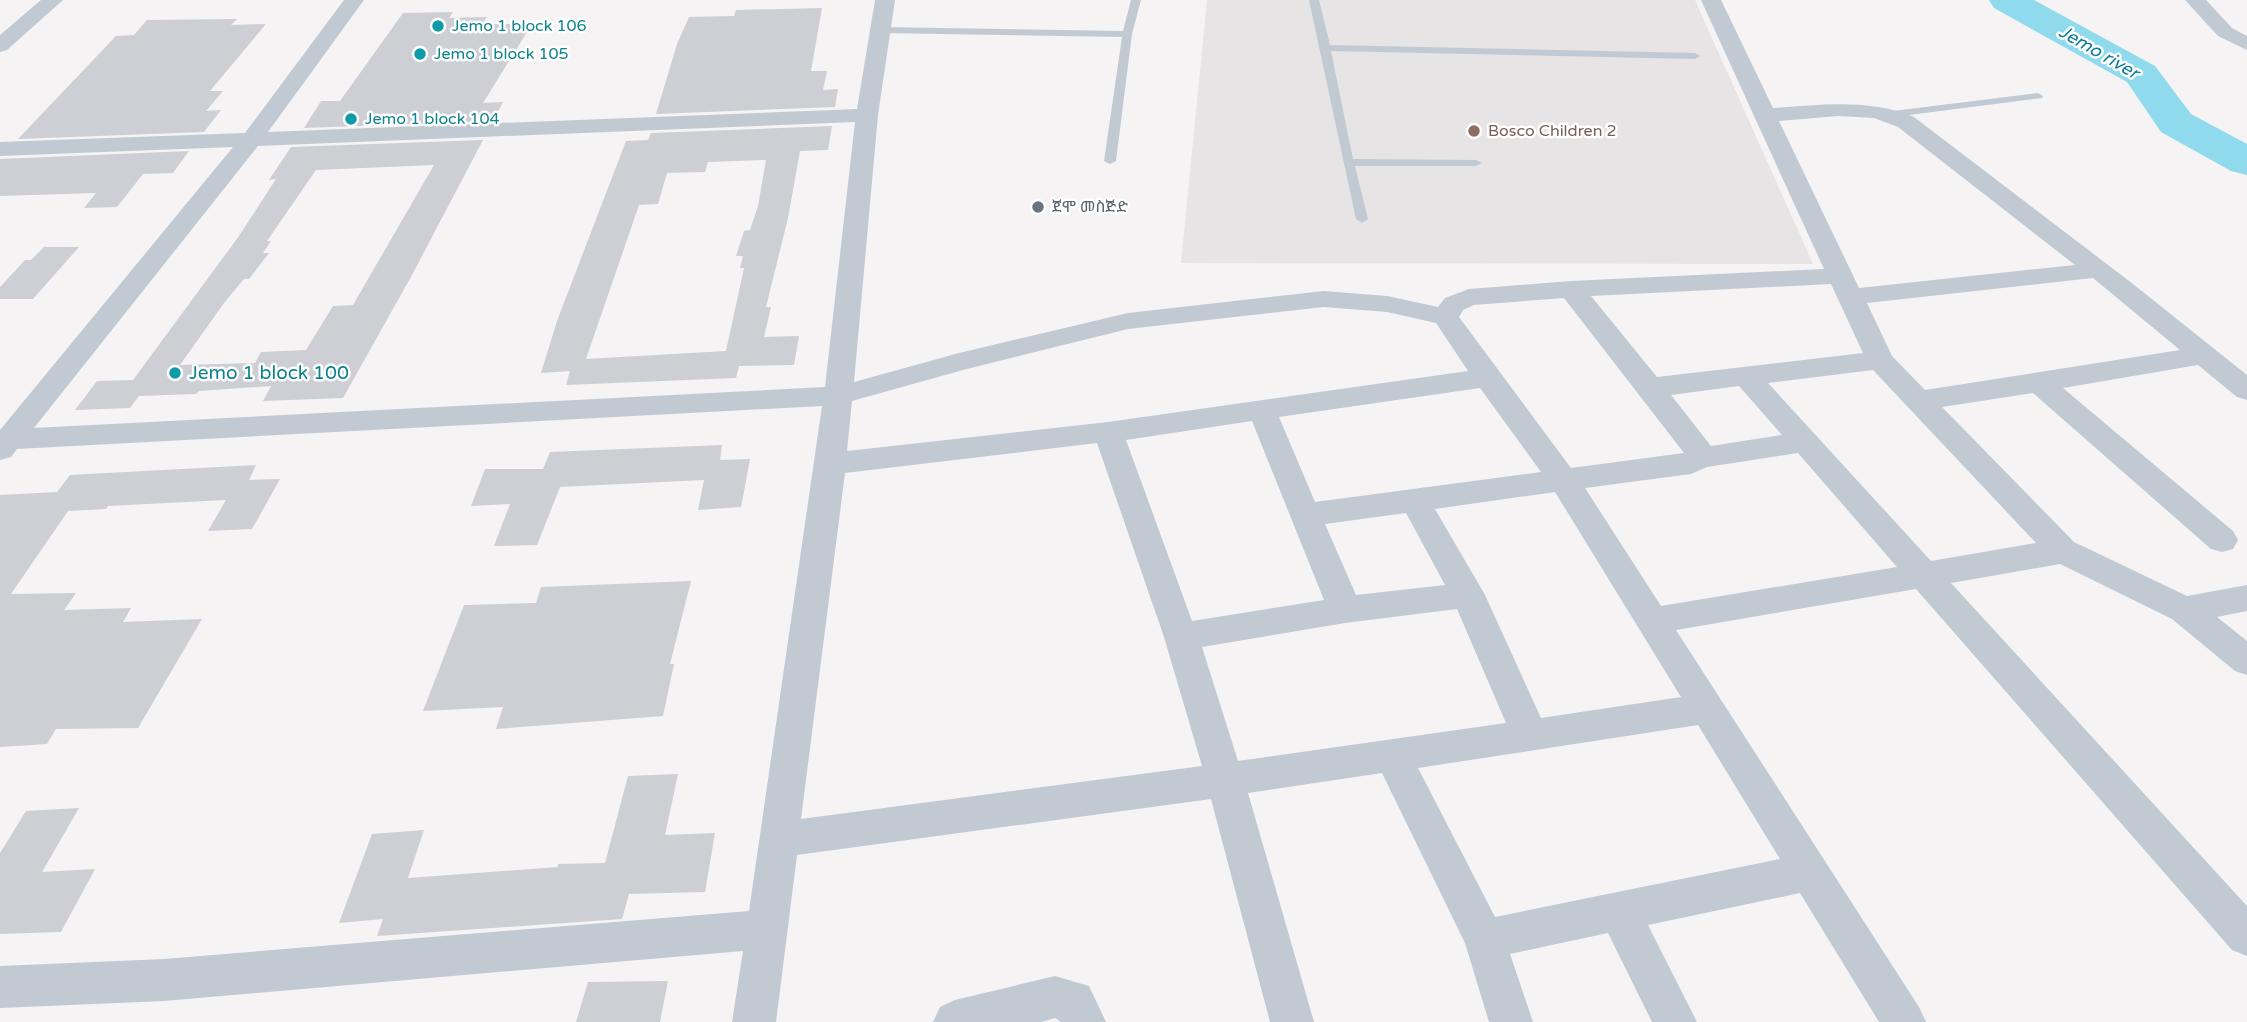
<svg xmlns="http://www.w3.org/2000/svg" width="2247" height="1022" font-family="'Varela Round','Noto Sans Ethiopic',sans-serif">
<rect width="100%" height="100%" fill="#f5f3f3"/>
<path fill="#e6e4e5" d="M 1207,0 L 1695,0 L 1813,264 L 1181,263 Z"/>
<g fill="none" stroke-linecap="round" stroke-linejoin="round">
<path fill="#90daee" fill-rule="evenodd" d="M 1989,0 L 2034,0 L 2155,66 L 2191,114 L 2247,144 L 2247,175 L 2231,171 L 2161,132 L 2127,82 L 1994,8 Z"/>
</g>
<path fill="#cdcfd5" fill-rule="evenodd" d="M 822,8 L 811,71 L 827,71 L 823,90 L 838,89 L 835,107 L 656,114 L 677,44 L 689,17 L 734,16 L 736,10 Z
M 453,12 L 449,18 L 487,17 L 482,24 L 532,24 L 483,103 L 503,102 L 493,121 L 304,128 L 321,101 L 340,101 L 403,13 Z
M 237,19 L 231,25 L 266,24 L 210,91 L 223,91 L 206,111 L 221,110 L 204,132 L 18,139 L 116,36 L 134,35 L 147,20 Z
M 832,126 L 828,150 L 800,151 L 788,218 L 766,307 L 771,307 L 764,337 L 799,336 L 794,365 L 739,366 L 736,378 L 566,385 L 570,371 L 541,373 L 557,321 L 626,141 L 648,140 L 651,133 ZM 766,160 L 758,206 L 750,230 L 744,231 L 736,256 L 743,256 L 740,268 L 744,268 L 726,351 L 586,359 L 639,205 L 658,204 L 667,173 L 705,172 L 708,162 Z
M 483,140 L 412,275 L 343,398 L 263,401 L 271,386 L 199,391 L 196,394 L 139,396 L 130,408 L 75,410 L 97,381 L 133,380 L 239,236 L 276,179 L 269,180 L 291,147 ZM 434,165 L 353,305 L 333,306 L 306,350 L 261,352 L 255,363 L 180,365 L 224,303 L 244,279 L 249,279 L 269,253 L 263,253 L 271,241 L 267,241 L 316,170 Z
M 189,151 L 173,173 L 143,174 L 117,207 L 84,208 L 96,193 L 0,196 L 0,159 Z
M 44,247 L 79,247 L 33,299 L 0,299 L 0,287 L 25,260 L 31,260 Z
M 722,445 L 720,460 L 750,459 L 741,507 L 698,510 L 704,480 L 560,487 L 537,545 L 494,546 L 510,504 L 471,506 L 485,469 L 543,469 L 550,452 Z
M 256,465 L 249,480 L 280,479 L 252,529 L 208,531 L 226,500 L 108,506 L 106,509 L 68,511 L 11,594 L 76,593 L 64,610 L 131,608 L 123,622 L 202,619 L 138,728 L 56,729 L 47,744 L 0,747 L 0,495 L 57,492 L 70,475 Z
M 691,581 L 670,664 L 674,664 L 663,716 L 496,729 L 503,707 L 423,711 L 464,605 L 536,603 L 541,587 Z
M 678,774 L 665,835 L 715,833 L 705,892 L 629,894 L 622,919 L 377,936 L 383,919 L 339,923 L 372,834 L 424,830 L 408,878 L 558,867 L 558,864 L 605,863 L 628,776 Z
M 79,808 L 42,872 L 95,869 L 61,932 L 0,934 L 0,853 L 26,811 Z
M 668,981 L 660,1022 L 576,1022 L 588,982 Z"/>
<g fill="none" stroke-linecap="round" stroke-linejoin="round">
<path fill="#c1cad2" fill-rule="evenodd" d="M 1131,0 L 1141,0 L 1132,34 L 1116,161 L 1110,164 L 1104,161 L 1122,37 L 880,33 L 875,30 L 880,27 L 1123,31 Z
M 1309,0 L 1319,0 L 1330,45 L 1695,53 L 1700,56 L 1695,59 L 1331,51 L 1353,159 L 1476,160 L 1482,163 L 1476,166 L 1355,166 L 1368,219 L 1362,223 L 1356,219 Z
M 2038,93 L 2043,96 L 2042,98 L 1893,117 L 1887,114 L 1893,111 Z"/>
<path fill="#c1cad2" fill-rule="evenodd" d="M 41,0 L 63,0 L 7,50 L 0,52 L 0,35 Z
M 344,0 L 364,0 L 268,132 L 857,109 L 875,0 L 895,0 L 878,115 L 854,382 L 959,353 L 1128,313 L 1324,291 L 1387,296 L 1438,307 L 1445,298 L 1469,289 L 1571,281 L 1824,269 L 1701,0 L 1721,0 L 1773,108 C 1821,105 1868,98 1914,117 L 2133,284 L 2247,375 L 2247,400 L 2237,397 L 2198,365 L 2063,388 L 2233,531 L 2238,540 L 2233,549 L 2222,552 L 2211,549 L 2033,393 L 1942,407 L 2074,542 L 2187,596 L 2247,585 L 2247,611 L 2217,617 L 2247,641 L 2247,675 L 2235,671 L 2172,619 L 2060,564 L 1951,583 L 2247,906 L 2247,956 L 2232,950 L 1916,589 L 1676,630 L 1919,1007 L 1926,1022 L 1879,1022 L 1800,893 L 1648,925 L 1697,1022 L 1652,1022 L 1608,933 L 1510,954 L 1533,1022 L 1489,1022 L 1465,943 L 1382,773 L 1248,793 L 1314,1022 L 1270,1022 L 1211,799 L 797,855 L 776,1022 L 732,1022 L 743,951 L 164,1001 L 0,1008 L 0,966 L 164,959 L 749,911 L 822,406 L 17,449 L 11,457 L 0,460 L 0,430 L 233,147 L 0,156 L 0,142 L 245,133 ZM 1838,116 L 1874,118 L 1898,127 L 2075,265 L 1859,288 L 1779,121 ZM 855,122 L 825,387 L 34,428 L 258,146 ZM 2093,278 L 2180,350 L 1925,390 L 1892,356 L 1867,303 ZM 1831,284 L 1863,353 L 1657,377 L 1591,296 ZM 1564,298 L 1684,453 L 1571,468 L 1459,317 L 1463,310 L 1474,305 ZM 1324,307 L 1387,312 L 1436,323 L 1468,371 L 1108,422 L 847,451 L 852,401 L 963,370 L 1128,329 ZM 1873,370 L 2036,543 L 1931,561 L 1768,383 ZM 1739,386 L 1782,435 L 1711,446 L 1671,395 ZM 1480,388 L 1541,472 L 1315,502 L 1279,417 ZM 1252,421 L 1324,600 L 1192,621 L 1126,440 ZM 1097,443 L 1164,637 L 1202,766 L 801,819 L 845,473 ZM 1798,453 L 1897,567 L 1661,606 L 1585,488 L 1691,474 L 1707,467 ZM 1555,492 L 1681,697 L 1541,718 L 1485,595 L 1435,509 ZM 1406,513 L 1445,585 L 1356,595 L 1325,524 ZM 1457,609 L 1506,723 L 1238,761 L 1202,647 L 1345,623 ZM 1698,725 L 1780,859 L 1495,917 L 1418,768 Z
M 2185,0 L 2206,0 L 2232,28 L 2247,36 L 2247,50 L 2218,36 Z
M 1055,976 L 1089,986 L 1106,1022 L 1061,1022 L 1055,1018 L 1041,1022 L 933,1022 L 940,1007 L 955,1000 Z"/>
</g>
<g fill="#0f9aa8" stroke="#fff" stroke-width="2.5">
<circle cx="438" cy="26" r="7"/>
<circle cx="420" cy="54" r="7"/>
<circle cx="351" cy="119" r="7"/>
<circle cx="175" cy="373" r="7"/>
</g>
<circle fill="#8d6e63" stroke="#fff" stroke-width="2.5" cx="1474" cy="131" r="7"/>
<circle fill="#6b7280" stroke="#fff" stroke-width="2.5" cx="1038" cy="207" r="7"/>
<g text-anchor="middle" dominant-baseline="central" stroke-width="5" stroke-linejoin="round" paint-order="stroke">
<g font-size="16" fill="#0d838f" stroke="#fff" text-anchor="start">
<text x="452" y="26">Jemo 1 block 106</text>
<text x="434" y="54">Jemo 1 block 105</text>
<text x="365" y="119">Jemo 1 block 104</text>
</g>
<g font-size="16" fill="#785e54" stroke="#fff" text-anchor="start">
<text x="1488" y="131">Bosco Children 2</text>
</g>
<g font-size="16" fill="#5b616d" stroke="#fff" text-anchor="start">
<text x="1052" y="207">ጀሞ መስጅድ</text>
</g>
<g font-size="18" font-style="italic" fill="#0c7c9b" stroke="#fff">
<text transform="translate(2099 52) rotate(30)">Jemo river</text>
</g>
<g font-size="19" fill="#0d838f" stroke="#fff" text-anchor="start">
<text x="189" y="373">Jemo 1 block 100</text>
</g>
</g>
</svg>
